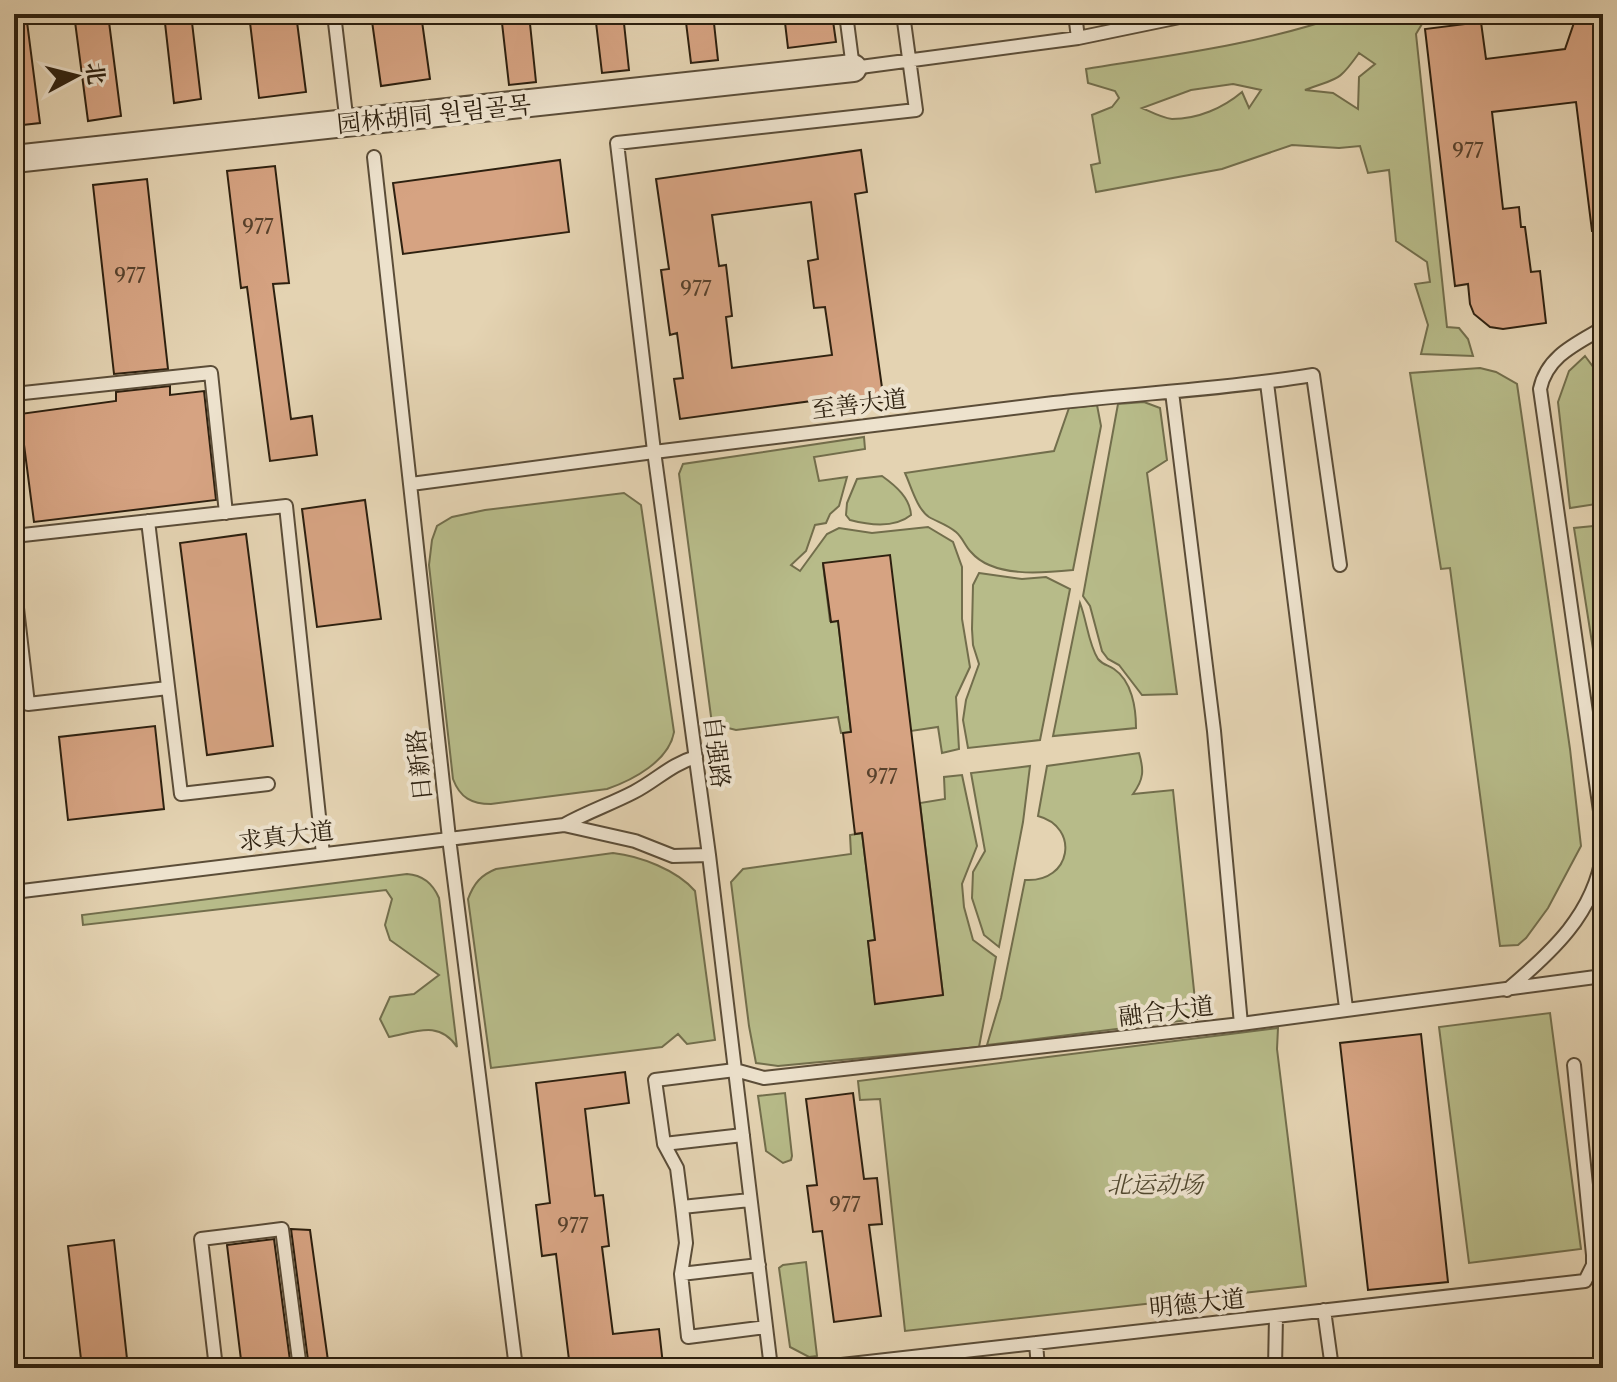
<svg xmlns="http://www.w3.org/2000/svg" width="1617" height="1382" font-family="'Libre Caslon Text','Noto Serif SC','Noto Serif KR',serif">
<rect width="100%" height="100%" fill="#e4d3b2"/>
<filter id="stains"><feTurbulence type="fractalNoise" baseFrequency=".0025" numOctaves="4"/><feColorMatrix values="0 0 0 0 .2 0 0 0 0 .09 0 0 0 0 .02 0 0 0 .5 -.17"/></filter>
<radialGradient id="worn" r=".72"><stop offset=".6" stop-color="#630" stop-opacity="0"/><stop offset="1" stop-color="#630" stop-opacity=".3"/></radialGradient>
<path fill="#b7bb89" stroke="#726e4c" stroke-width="2" fill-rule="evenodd" d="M 1346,14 L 1428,14 L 1416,34 L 1447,327 L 1459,328 L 1468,339 L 1473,356 L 1421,354 L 1428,325 L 1415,284 L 1430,282 L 1427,262 L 1396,241 L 1389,170 L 1368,173 L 1360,146 L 1339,148 L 1292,145 L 1222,169 L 1096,192 L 1091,165 L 1100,163 L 1092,115 L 1112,107 L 1119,98 L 1115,91 L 1088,83 L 1086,69 C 1173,55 1262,44 1346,14 ZM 1359,53 L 1375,64 L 1359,77 L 1358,109 L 1333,93 L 1305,90 C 1338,77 1337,84 1359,53 ZM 1233,84 L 1261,90 L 1249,108 L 1242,92 C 1223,108 1198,119 1172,119 C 1162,118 1151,112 1142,108 L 1191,90 Z
M 1585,356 L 1594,368 L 1603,364 L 1603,503 L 1570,508 L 1558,402 L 1569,371 Z
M 1480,368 L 1496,372 L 1517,384 L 1570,749 L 1581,846 L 1548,908 L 1526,938 L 1518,945 L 1500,946 L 1450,568 L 1441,569 L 1410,373 Z
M 1144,402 L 1160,408 L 1167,460 L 1147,473 L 1177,694 L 1142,695 L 1119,665 L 1108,659 L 1102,651 L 1090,606 L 1083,596 L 1118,404 Z
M 1097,405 L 1101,426 L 1073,570 C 1043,573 993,578 971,552 C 965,546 963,538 956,532 C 948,525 938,522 929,517 C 917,509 911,486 905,473 L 1054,451 L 1069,408 Z
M 864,437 L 865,449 L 814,457 L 819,481 L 847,477 L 839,506 L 830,514 L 826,523 L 815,525 L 806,551 L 791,565 L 800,571 L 827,534 L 839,528 L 872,533 L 928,527 L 953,542 L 962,567 L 962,619 L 970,667 L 956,697 L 959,749 L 942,753 L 938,727 L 911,731 L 823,564 L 830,621 L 838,621 L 851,732 L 841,733 L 838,717 L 736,730 L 712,724 L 679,474 L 683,464 Z
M 882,476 C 896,486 910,498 911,515 C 895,528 869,525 850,520 L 846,515 L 847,503 L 857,479 Z
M 624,493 L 641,505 L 674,732 C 669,761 633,780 607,789 L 491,804 C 472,804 460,798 453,779 L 429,565 L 432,540 L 437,526 L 452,517 L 485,510 Z
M 1603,525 L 1603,713 L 1574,528 Z
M 979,573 L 1022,579 L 1046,577 L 1070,589 L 1040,740 L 968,748 L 963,720 L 966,700 L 979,664 L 973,645 L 972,629 L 973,585 Z
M 1080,603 C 1087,621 1088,643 1098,659 C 1103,665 1108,665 1114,669 C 1132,681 1136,708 1136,728 L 1053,736 Z
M 1139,753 C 1144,770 1144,779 1133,794 L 1173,790 L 1197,1019 L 987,1045 L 1001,998 L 1025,880 C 1072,883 1080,827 1038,816 L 1047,766 Z
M 1030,766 L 1023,822 L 999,947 L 984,935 L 972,898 L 973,872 L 985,851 L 971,773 Z
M 962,775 L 977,846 L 962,884 L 964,907 L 973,940 L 996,957 L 979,1047 L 778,1066 L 756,1063 L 749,1026 L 731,882 L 743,869 L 851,854 L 850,835 L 862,833 L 875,940 L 868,941 L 875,1003 L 943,995 L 920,803 L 945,799 L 944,777 Z
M 613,853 C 640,856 677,870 695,891 L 715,1040 L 687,1044 L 678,1034 L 662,1047 L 491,1068 L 468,899 C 474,883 481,875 496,869 Z
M 407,874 C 423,875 433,884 439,898 L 457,1047 C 439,1020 416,1032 389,1037 L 380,1019 L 390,997 L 414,994 L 439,975 L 390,940 L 385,925 L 392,899 L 386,890 L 83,925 L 82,915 Z
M 1550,1013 L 1581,1249 L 1469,1263 L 1439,1027 Z
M 1278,1028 L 1277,1049 L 1306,1286 L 905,1331 L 880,1099 L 860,1100 L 858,1081 Z
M 785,1093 L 792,1156 L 791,1160 L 783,1163 L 766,1151 L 758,1096 Z
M 806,1262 L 817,1356 L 809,1357 L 790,1347 L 779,1268 L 783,1265 Z"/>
<path fill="#d6a382" stroke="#2d200f" stroke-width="2" fill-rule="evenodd" d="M 14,14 L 26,14 L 40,123 L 14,126 Z
M 74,14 L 108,14 L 121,116 L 88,121 Z
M 164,14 L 191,14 L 201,99 L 174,103 Z
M 249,14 L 296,14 L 306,92 L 259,98 Z
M 371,14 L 421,14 L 430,79 L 381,86 Z
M 501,14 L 529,14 L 536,82 L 509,85 Z
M 595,14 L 623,14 L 629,70 L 602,73 Z
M 685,14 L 713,14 L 718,60 L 691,63 Z
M 784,14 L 832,14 L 836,42 L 788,48 Z
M 1577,14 L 1603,14 L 1603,230 L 1592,231 L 1576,102 L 1492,112 L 1503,209 L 1519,207 L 1521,227 L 1525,227 L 1531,272 L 1540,271 L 1546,323 L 1503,329 L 1490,327 L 1474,314 L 1470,304 L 1468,284 L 1455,286 L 1425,29 L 1481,22 L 1486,59 L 1565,49 Z
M 861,150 L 867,192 L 855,194 L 884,402 L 835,409 L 834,398 L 680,419 L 674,379 L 683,378 L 677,333 L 670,335 L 661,270 L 669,269 L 656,179 ZM 811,202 L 818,259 L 808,261 L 814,308 L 825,307 L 832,355 L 732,368 L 726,317 L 732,316 L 726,265 L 719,266 L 712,215 Z
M 560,160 L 569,232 L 403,254 L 393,183 Z
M 275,166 L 289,283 L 273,284 L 291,419 L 312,416 L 317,455 L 270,461 L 247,287 L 241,288 L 227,171 Z
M 147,179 L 168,369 L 114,374 L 93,185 Z
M 170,386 L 170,395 L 204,391 L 216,500 L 34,522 L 20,414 L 116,401 L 116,392 Z
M 365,500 L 381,619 L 317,627 L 302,509 Z
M 246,534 L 273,746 L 207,755 L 180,543 Z
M 890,555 L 943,995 L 875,1004 L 868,941 L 875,940 L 862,833 L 855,834 L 843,733 L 851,732 L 838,621 L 831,622 L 823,563 Z
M 155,726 L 164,809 L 68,820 L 59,737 Z
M 1421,1034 L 1448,1282 L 1368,1290 L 1340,1043 Z
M 625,1072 L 629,1103 L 585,1109 L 595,1196 L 603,1195 L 609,1246 L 602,1247 L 613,1334 L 659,1329 L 663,1365 L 640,1368 L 570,1368 L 556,1254 L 542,1256 L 536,1205 L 550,1203 L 536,1083 Z
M 853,1093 L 864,1179 L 877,1178 L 882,1224 L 869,1225 L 881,1316 L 834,1322 L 822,1231 L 813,1232 L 807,1186 L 817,1185 L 806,1099 Z
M 291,1229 L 310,1230 L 329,1368 L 309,1368 Z
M 274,1239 L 291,1368 L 242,1368 L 227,1245 Z
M 114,1240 L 128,1368 L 82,1368 L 68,1246 Z"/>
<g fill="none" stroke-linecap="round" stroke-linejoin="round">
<g stroke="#5b4d38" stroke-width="16">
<path id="lane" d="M 334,14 L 347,124
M 846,14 L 853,68 L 1078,38 L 1194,14
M 1075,14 L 1078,38
M 374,157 L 449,838 L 516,1368
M 1603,328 C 1576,344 1547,356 1540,389 L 1603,832
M 1267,383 L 1346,1008
M 1172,392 L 1214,731 L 1241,1024
M 14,394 L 211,373 L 226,513
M 411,484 C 625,455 840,428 1054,403 C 1140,393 1227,389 1313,375 L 1340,565
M 148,521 L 181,794 L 268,784
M 14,536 L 286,506 L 323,854
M 14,582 L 28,704 L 168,688
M 564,825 C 587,812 611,804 634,792 C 657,780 671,764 696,757
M 14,892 L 564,825 L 635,841 L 673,856 L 709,855
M 1507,990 C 1552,952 1594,914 1603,853
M 664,1144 L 743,1135
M 682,1207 L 750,1200
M 681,1274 L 759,1265
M 1324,1310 L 1332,1368
M 766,1327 L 688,1337 L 681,1274 L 686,1243 L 682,1207 L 677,1168 L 664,1144 L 655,1080 L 735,1070 L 764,1078 L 1241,1024 L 1603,976
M 1036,1343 L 1038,1368
M 216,1368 L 201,1239 L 282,1229 L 300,1368
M 771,1368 L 709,855 L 654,451 L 617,143 L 916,110 L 903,14
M 815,1368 L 1585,1281 L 1593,1265 L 1593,1255 L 1574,1065
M 1275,1368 L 1276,1316"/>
</g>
<g stroke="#5b4d38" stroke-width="30">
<path id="street" d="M 14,159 L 853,68"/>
</g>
<use href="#lane" stroke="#ede2cd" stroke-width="12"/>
<use href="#street" stroke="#ede2cd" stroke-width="26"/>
</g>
<g text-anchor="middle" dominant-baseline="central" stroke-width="8" stroke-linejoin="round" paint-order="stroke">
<g font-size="20" fill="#57412c">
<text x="1468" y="151">977</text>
<text x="258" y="227">977</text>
<text x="130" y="276">977</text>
<text x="696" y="289">977</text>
<text x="882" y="777">977</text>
<text x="845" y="1205">977</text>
<text x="573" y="1226">977</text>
</g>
<g font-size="24" fill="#2d200f" stroke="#ede2cd">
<text transform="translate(434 114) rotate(-6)">园林胡同 원림골목</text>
<text transform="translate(859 404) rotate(-7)">至善大道</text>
<text transform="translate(717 752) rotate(83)">自强路</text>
<text transform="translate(419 765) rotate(-96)">日新路</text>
<text transform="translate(286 836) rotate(-7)">求真大道</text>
<text transform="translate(1166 1011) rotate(-7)">融合大道</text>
<text transform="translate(1197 1303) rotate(-6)">明德大道</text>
</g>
<g font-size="24" font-style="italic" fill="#50472e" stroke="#ede2cd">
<text x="1155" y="1184">北运动场</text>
</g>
</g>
<rect width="1617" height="1382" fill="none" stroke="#e4d3b2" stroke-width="48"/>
<rect x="16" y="16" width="1585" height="1350" fill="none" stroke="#2d200f" stroke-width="4"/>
<rect x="24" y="24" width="1569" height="1334" fill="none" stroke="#2d200f" stroke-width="2"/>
<g transform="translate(76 76) rotate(83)" stroke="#ede2cd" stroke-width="6" paint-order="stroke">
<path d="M0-6L14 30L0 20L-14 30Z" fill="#2d200f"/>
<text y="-12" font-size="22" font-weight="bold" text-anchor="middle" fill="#2d200f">北</text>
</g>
<rect width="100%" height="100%" filter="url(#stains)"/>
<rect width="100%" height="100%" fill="url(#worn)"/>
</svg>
